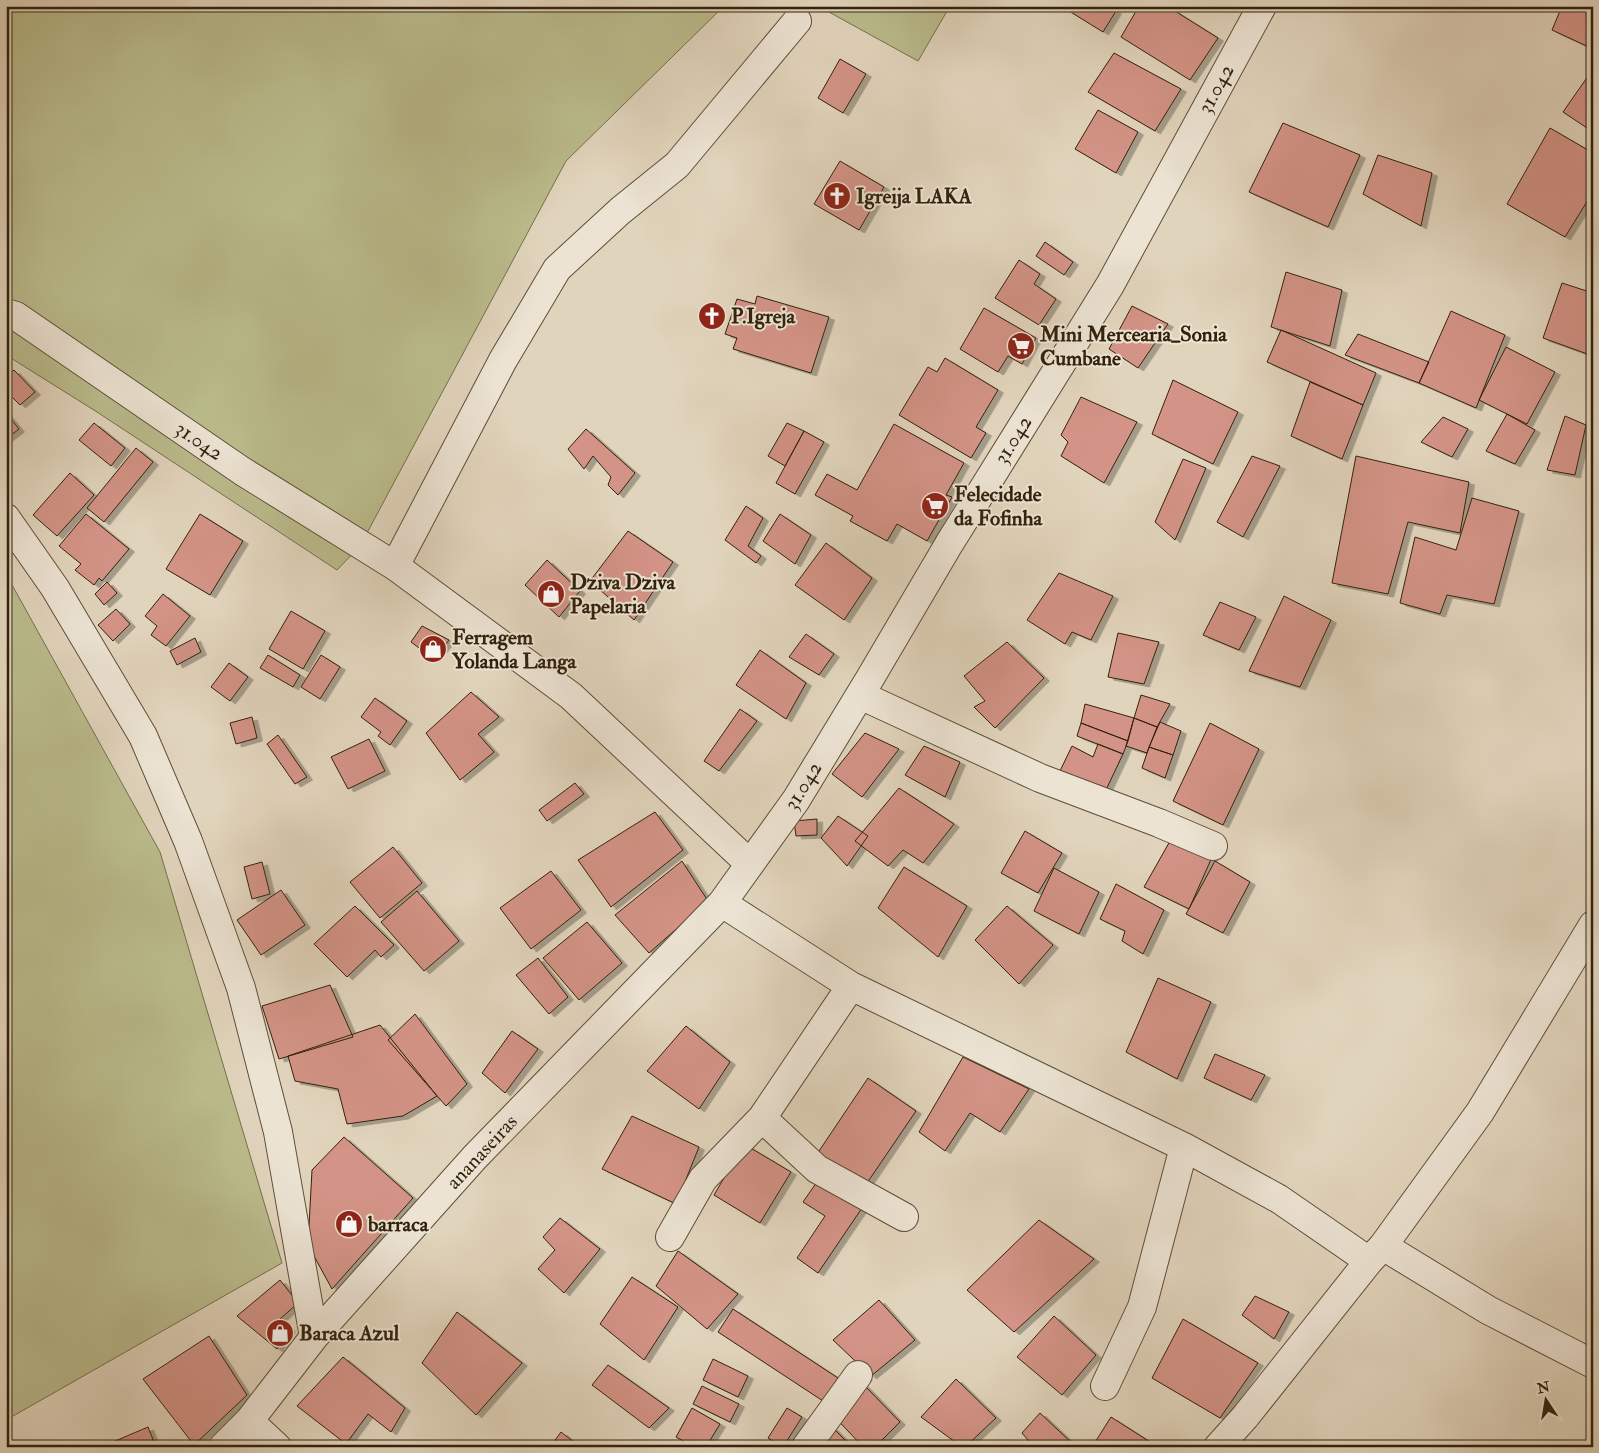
<svg xmlns="http://www.w3.org/2000/svg" width="1599" height="1453" font-family="'IM FELL Double Pica',serif">
<defs>
<filter id="shadow"><feDropShadow dx="5.5" dy="3" stdDeviation="0" flood-color="#0004"/></filter>
</defs>
<rect width="100%" height="100%" fill="#e1d4bc"/>
<filter id="stains"><feTurbulence type="fractalNoise" baseFrequency=".004" numOctaves="4"/><feColorMatrix values="0 0 0 0 .2 0 0 0 0 .09 0 0 0 0 .02 0 0 0 .5 -.17"/></filter>
<radialGradient id="worn" r=".72"><stop offset=".6" stop-color="#630" stop-opacity="0"/><stop offset="1" stop-color="#630" stop-opacity=".3"/></radialGradient>
<path fill="#babb8c" stroke="#766e4c" d="M 6,6 L 724,6 L 566,161 L 360,546 L 337,570 L 97,412 L 6,355 Z
M 818,6 L 950,6 L 918,61 Z
M 6,574 L 160,852 L 282,1263 L 6,1420 Z"/>
<path fill="#d39386" stroke="#32220c" filter="url(#shadow)" d="M 1061,6 L 1108,6 L 1116,11 L 1103,32 Z
M 1139,6 L 1167,6 L 1218,38 L 1190,80 L 1121,37 Z
M 1562,6 L 1593,6 L 1593,49 L 1552,30 Z
M 1114,53 L 1181,89 L 1155,131 L 1088,92 Z
M 840,59 L 866,74 L 843,113 L 818,98 Z
M 1593,69 L 1593,132 L 1563,112 Z
M 1098,110 L 1138,132 L 1116,173 L 1075,149 Z
M 1283,123 L 1360,155 L 1328,227 L 1249,192 Z
M 1550,128 L 1593,153 L 1593,192 L 1565,237 L 1507,204 Z
M 1378,155 L 1432,173 L 1421,226 L 1363,194 Z
M 840,161 L 884,187 L 859,230 L 814,204 Z
M 1045,242 L 1073,262 L 1064,275 L 1036,256 Z
M 1019,260 L 1040,274 L 1034,284 L 1056,299 L 1039,325 L 995,298 Z
M 1286,272 L 1342,290 L 1330,346 L 1271,327 Z
M 1562,283 L 1593,293 L 1593,356 L 1543,338 Z
M 757,296 L 829,317 L 811,373 L 733,349 L 737,338 L 725,334 L 737,299 L 755,304 Z
M 1132,306 L 1168,324 L 1138,368 L 1109,349 Z
M 984,308 L 1036,338 L 1022,364 L 1008,356 L 998,372 L 960,349 Z
M 1451,311 L 1505,335 L 1476,408 L 1419,383 Z
M 1281,330 L 1376,373 L 1363,405 L 1267,362 Z
M 1358,334 L 1429,362 L 1419,383 L 1345,355 Z
M 1506,347 L 1555,372 L 1527,424 L 1479,400 Z
M 945,358 L 998,390 L 976,427 L 986,433 L 971,458 L 899,415 L 928,367 L 937,372 Z
M 14,370 L 35,392 L 20,405 L 6,391 L 6,377 Z
M 1173,380 L 1238,412 L 1213,464 L 1152,434 Z
M 1310,382 L 1363,405 L 1342,459 L 1291,436 Z
M 1081,397 L 1137,422 L 1104,483 L 1061,456 L 1068,442 L 1061,435 Z
M 6,413 L 19,429 L 6,439 Z
M 1507,414 L 1535,430 L 1515,464 L 1486,451 Z
M 1565,416 L 1586,425 L 1575,475 L 1547,470 Z
M 1443,417 L 1468,429 L 1452,457 L 1421,442 Z
M 94,423 L 125,448 L 111,466 L 79,440 Z
M 787,423 L 804,431 L 785,466 L 768,456 Z
M 894,424 L 964,463 L 946,495 L 952,497 L 927,541 L 897,524 L 887,541 L 850,521 L 853,516 L 815,495 L 827,474 L 857,490 Z
M 586,429 L 635,473 L 618,495 L 608,485 L 611,477 L 593,456 L 584,469 L 568,449 Z
M 804,431 L 824,442 L 795,494 L 776,483 Z
M 136,448 L 153,462 L 104,522 L 87,508 Z
M 1252,456 L 1280,466 L 1243,537 L 1217,522 Z
M 1356,456 L 1469,482 L 1460,533 L 1408,522 L 1388,594 L 1332,583 Z
M 1183,459 L 1206,468 L 1175,540 L 1155,522 Z
M 70,473 L 94,495 L 57,536 L 33,515 Z
M 1472,498 L 1519,511 L 1494,604 L 1447,595 L 1440,614 L 1400,603 L 1415,537 L 1456,550 Z
M 746,506 L 763,518 L 748,546 L 761,556 L 756,563 L 725,540 Z
M 86,514 L 129,549 L 102,581 L 99,578 L 94,585 L 75,570 L 81,564 L 59,546 Z
M 200,514 L 243,541 L 210,595 L 166,569 Z
M 780,514 L 811,535 L 795,564 L 763,541 Z
M 628,531 L 673,562 L 634,620 L 590,581 Z
M 826,543 L 872,578 L 844,620 L 795,585 Z
M 547,560 L 580,591 L 559,617 L 525,585 Z
M 1059,573 L 1113,596 L 1091,640 L 1072,632 L 1065,644 L 1027,620 Z
M 107,582 L 117,593 L 104,605 L 95,594 Z
M 163,594 L 190,616 L 166,646 L 151,635 L 157,626 L 145,616 Z
M 1284,596 L 1331,620 L 1300,687 L 1249,671 Z
M 1220,602 L 1256,617 L 1239,650 L 1203,635 Z
M 116,609 L 130,624 L 113,641 L 98,625 Z
M 291,611 L 325,631 L 303,669 L 269,649 Z
M 422,626 L 449,640 L 434,659 L 411,642 Z
M 1118,633 L 1159,642 L 1144,684 L 1108,677 Z
M 806,634 L 834,654 L 819,675 L 789,657 Z
M 195,638 L 201,652 L 177,665 L 170,651 Z
M 1007,642 L 1044,678 L 995,728 L 974,707 L 985,701 L 964,676 Z
M 760,650 L 806,683 L 786,719 L 736,685 Z
M 268,655 L 300,675 L 293,687 L 260,668 Z
M 321,655 L 340,667 L 320,699 L 301,687 Z
M 229,663 L 248,677 L 230,701 L 211,687 Z
M 471,692 L 499,717 L 478,734 L 494,752 L 460,780 L 426,733 Z
M 1141,695 L 1170,704 L 1157,727 L 1134,718 Z
M 375,698 L 407,721 L 390,745 L 378,736 L 381,732 L 361,717 Z
M 1085,704 L 1134,718 L 1128,741 L 1081,723 Z
M 740,709 L 757,721 L 719,771 L 704,761 Z
M 252,717 L 257,738 L 236,744 L 230,723 Z
M 1134,718 L 1157,727 L 1147,753 L 1126,746 Z
M 1160,722 L 1181,731 L 1173,755 L 1149,747 Z
M 1081,723 L 1128,741 L 1123,754 L 1077,736 Z
M 1210,723 L 1259,749 L 1223,825 L 1173,801 Z
M 865,733 L 899,749 L 862,797 L 832,774 Z
M 278,735 L 307,777 L 295,784 L 267,744 Z
M 369,739 L 385,771 L 348,789 L 331,757 Z
M 1098,744 L 1123,754 L 1105,792 L 1060,771 L 1072,746 L 1093,757 Z
M 924,746 L 960,762 L 945,797 L 905,775 Z
M 1149,747 L 1173,755 L 1165,778 L 1142,768 Z
M 575,783 L 584,794 L 547,821 L 539,810 Z
M 899,788 L 954,824 L 923,863 L 903,850 L 888,866 L 855,841 Z
M 655,812 L 683,850 L 611,907 L 578,860 Z
M 838,816 L 868,836 L 847,866 L 821,838 Z
M 817,819 L 817,835 L 796,836 L 794,821 Z
M 1025,831 L 1062,853 L 1038,893 L 1001,873 Z
M 1174,834 L 1213,855 L 1189,909 L 1144,887 Z
M 393,847 L 422,883 L 380,918 L 350,882 Z
M 682,861 L 708,901 L 649,953 L 615,915 Z
M 1215,861 L 1250,882 L 1223,933 L 1186,914 Z
M 262,862 L 270,894 L 252,899 L 244,867 Z
M 904,867 L 967,906 L 938,957 L 878,908 Z
M 1054,868 L 1099,892 L 1079,934 L 1034,911 Z
M 551,871 L 581,910 L 531,949 L 500,908 Z
M 1116,884 L 1164,910 L 1143,954 L 1122,941 L 1125,931 L 1100,919 Z
M 281,890 L 305,925 L 261,955 L 237,920 Z
M 417,891 L 459,941 L 424,971 L 381,922 Z
M 355,906 L 394,945 L 381,957 L 375,950 L 347,977 L 314,944 Z
M 1007,906 L 1053,945 L 1019,984 L 975,940 Z
M 587,922 L 622,963 L 579,1000 L 543,958 Z
M 538,958 L 568,997 L 549,1014 L 516,975 Z
M 1158,978 L 1211,1002 L 1177,1079 L 1126,1052 Z
M 330,985 L 353,1037 L 279,1059 L 262,1006 Z
M 415,1014 L 467,1084 L 446,1106 L 388,1040 Z
M 380,1025 L 437,1096 L 403,1116 L 347,1124 L 338,1089 L 295,1081 L 288,1056 Z
M 686,1026 L 730,1062 L 699,1109 L 647,1071 Z
M 512,1031 L 538,1049 L 505,1093 L 482,1073 Z
M 1215,1054 L 1265,1075 L 1251,1100 L 1204,1078 Z
M 963,1057 L 1029,1089 L 1000,1132 L 970,1113 L 945,1151 L 919,1132 Z
M 868,1078 L 916,1111 L 865,1186 L 817,1154 Z
M 632,1116 L 699,1147 L 676,1204 L 602,1169 Z
M 344,1137 L 413,1198 L 332,1289 L 308,1245 L 312,1170 Z
M 744,1144 L 791,1172 L 760,1223 L 714,1195 Z
M 819,1179 L 862,1208 L 818,1273 L 797,1258 L 825,1216 L 803,1202 Z
M 560,1218 L 600,1249 L 564,1293 L 538,1269 L 555,1250 L 543,1237 Z
M 1039,1220 L 1094,1259 L 1014,1332 L 967,1290 Z
M 678,1251 L 738,1294 L 707,1329 L 656,1286 Z
M 632,1277 L 678,1307 L 644,1360 L 600,1324 Z
M 280,1280 L 298,1303 L 280,1319 L 290,1329 L 277,1349 L 237,1316 Z
M 1255,1296 L 1289,1312 L 1274,1339 L 1242,1315 Z
M 879,1300 L 915,1340 L 871,1376 L 833,1340 Z
M 733,1309 L 838,1378 L 823,1401 L 718,1332 Z
M 457,1312 L 522,1363 L 476,1415 L 422,1363 Z
M 1054,1316 L 1096,1355 L 1062,1395 L 1017,1357 Z
M 1183,1319 L 1258,1363 L 1220,1418 L 1152,1378 Z
M 209,1336 L 247,1395 L 194,1445 L 143,1379 Z
M 343,1357 L 405,1408 L 391,1432 L 368,1414 L 346,1444 L 297,1406 Z
M 713,1359 L 748,1376 L 738,1397 L 703,1380 Z
M 608,1365 L 669,1408 L 649,1428 L 592,1385 Z
M 956,1379 L 996,1418 L 965,1447 L 962,1447 L 921,1417 Z
M 863,1384 L 900,1422 L 875,1447 L 863,1447 L 832,1414 Z
M 702,1386 L 739,1404 L 730,1422 L 693,1404 Z
M 692,1408 L 720,1424 L 706,1447 L 694,1447 L 676,1437 Z
M 787,1408 L 802,1417 L 783,1447 L 768,1438 Z
M 1040,1413 L 1076,1447 L 1034,1447 L 1022,1433 Z
M 1111,1417 L 1158,1447 L 1092,1447 Z
M 148,1427 L 156,1447 L 101,1447 Z
M 832,1427 L 852,1447 L 813,1447 Z
M 561,1432 L 580,1447 L 550,1447 Z"/>
<g fill="none" stroke-linecap="round" stroke-linejoin="round">
<g stroke="#5e4e38" stroke-width="30">
<path id="minor" d="M 6,313 L 16,316 L 242,471 L 395,566 L 571,696 L 750,864
M 6,518 L 55,588 L 143,736 L 188,841 L 241,988 L 278,1132 L 314,1337
M 395,566 L 503,360 L 557,269 L 620,211 L 677,165 L 797,21
M 860,695 L 1040,778 L 1159,823 L 1213,846
M 722,903 L 851,986 L 1184,1147 L 1279,1199 L 1369,1261
M 851,986 L 762,1118 L 817,1169 L 904,1217
M 670,1237 L 703,1179 L 762,1118
M 1383,1246 L 1488,1310 L 1593,1364
M 1105,1386 L 1142,1307 L 1184,1147
M 249,1421 L 277,1447
M 223,1447 L 249,1421 L 314,1337 L 475,1157 L 722,903 L 796,800 L 869,680 L 949,544 L 1110,285 L 1262,6
M 806,1447 L 858,1375
M 1218,1447 L 1245,1417 L 1369,1261 L 1383,1246 L 1480,1112 L 1593,925"/>
</g>
<use href="#minor" stroke="#ece3d3" stroke-width="28"/>
</g>
<defs>
<g id="church-disc" transform="scale(1.4375)"><circle r="9.5" fill="#8f2418" stroke="#ece3d3"/><path d="M-1.2-6h2.4v3.5h3.3v2.4h-3.3V6h-2.4V-.1h-3.3v-2.4h3.3Z" fill="#fff"/></g>
<g id="supermarket-disc" transform="scale(1.4375)"><circle r="9.5" fill="#8f2418" stroke="#ece3d3"/><path d="M-6-5.5h2.5l.6 2H6L4.5 2H-2.5L-4.4-4H-6ZM-1.5 3.2a1.3 1.3 0 1 0 .1 0ZM3 3.2a1.3 1.3 0 1 0 .1 0Z" fill="#fff"/></g>
<g id="shop-disc" transform="scale(1.4375)"><circle r="9.5" fill="#8f2418" stroke="#ece3d3"/><path d="M-5-2.5h2.3a2.7 3.5 0 0 1 5.4 0H5L5.5 6h-11ZM-1.5-2.5h3a1.5 2.3 0 0 0-3 0Z" fill="#fff"/></g>
</defs>
<g fill-rule="evenodd">
<use href="#church-disc" x="837" y="196"/>
<use href="#church-disc" x="712" y="316"/>
<use href="#supermarket-disc" x="1021" y="346"/>
<use href="#supermarket-disc" x="935" y="506"/>
<use href="#shop-disc" x="551" y="594"/>
<use href="#shop-disc" x="433" y="649"/>
<use href="#shop-disc" x="349" y="1224"/>
<use href="#shop-disc" x="280" y="1333"/>
</g>
<g text-anchor="middle" dominant-baseline="central" stroke-width="4" stroke-linejoin="round" paint-order="stroke">
<g font-size="21" fill="#32220c" stroke="#ece3d3">
<text transform="translate(1216 89) rotate(-61)">31.042</text>
<text transform="translate(1013 440) rotate(-58)">31.042</text>
<text transform="translate(199 441) rotate(34)">31.042</text>
<text transform="translate(803 786) rotate(-58)">31.042</text>
<text transform="translate(482 1152) rotate(-47)">ananaseiras</text>
</g>
<g font-size="21" font-weight="bold" fill="#32220c" stroke="#ece3d3" text-anchor="start">
<text x="856" y="196">Igreija LAKA</text>
<text x="731" y="316">P.Igreja</text>
<text x="1040" y="334">Mini Mercearia_Sonia<tspan x="1040" dy="24">Cumbane</tspan></text>
<text x="954" y="494">Felecidade<tspan x="954" dy="24">da Fofinha</tspan></text>
<text x="570" y="582">Dziva Dziva<tspan x="570" dy="24">Papelaria</tspan></text>
<text x="452" y="637">Ferragem<tspan x="452" dy="24">Yolanda Langa</tspan></text>
<text x="368" y="1224">barraca</text>
<text x="299" y="1333">Baraca Azul</text>
</g>
</g>
<rect width="1599" height="1453" fill="none" stroke="#e1d4bc" stroke-width="25"/>
<rect x="8" y="8" width="1584" height="1438" fill="none" stroke="#32220c" stroke-width="2.5"/>
<rect x="12" y="12" width="1574" height="1428" fill="none" stroke="#32220c"/>
<g transform="translate(1546 1400) rotate(348)" stroke="#ece3d3" stroke-width="4" paint-order="stroke">
<path d="M0-4L9 19L0 12L-9 19Z" fill="#32220c"/>
<text y="-8" font-size="14" font-weight="bold" text-anchor="middle" fill="#32220c">N</text>
</g>
<rect width="100%" height="100%" filter="url(#stains)"/>
<rect width="100%" height="100%" fill="url(#worn)"/>
</svg>
